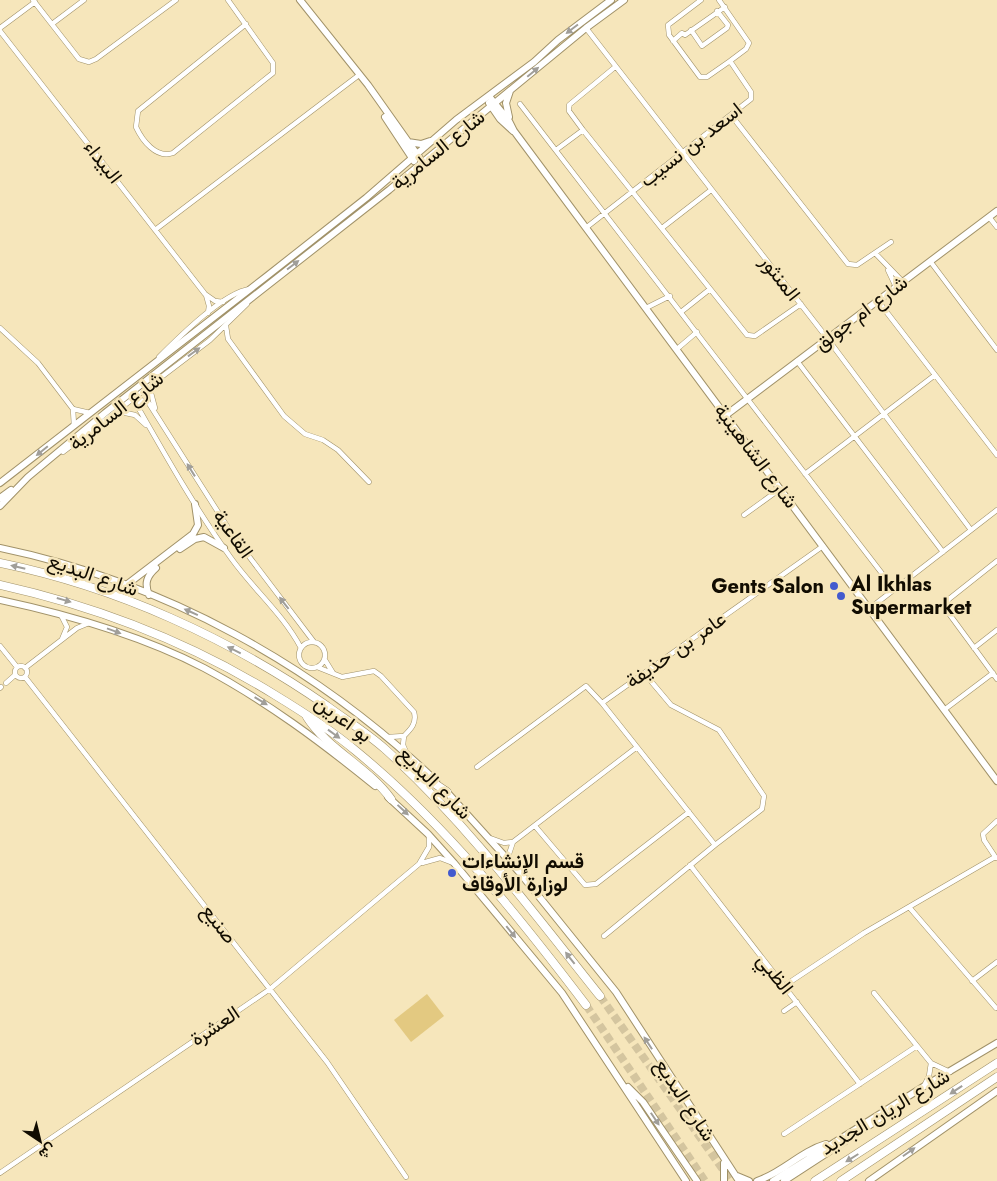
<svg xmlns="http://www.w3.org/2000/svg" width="997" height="1181" font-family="Jost,Vazirmatn,sans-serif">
<rect width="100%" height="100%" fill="#f6e6bb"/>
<path fill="#e3c981" d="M 427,994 L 444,1016 L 411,1042 L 394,1020 Z"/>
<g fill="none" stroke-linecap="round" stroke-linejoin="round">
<path stroke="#d4c59f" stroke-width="8" stroke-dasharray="8 4" stroke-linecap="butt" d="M 600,996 L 731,1181
M 586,1005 L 705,1181"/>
<g stroke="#a19269" stroke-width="5.5">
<path id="street" d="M 33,0 L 79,59 L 89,62 L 96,59 L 176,0
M 228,0 L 273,63 L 273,73 L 173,153 C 156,159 142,140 136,127 L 138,111 L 246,24
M 719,0 L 749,43 L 746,49 L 730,61
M 52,24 L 84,0
M 0,28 L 35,2
M 586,28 L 827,338 L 971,530
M 691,30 L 702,46 L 727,28 L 728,25 L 717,11
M 0,31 L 205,294 L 215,301 L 223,302
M 673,41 L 682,33 L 685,35 L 725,7
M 615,67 L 569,105 L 569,111 L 583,130 L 747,335 L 755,336 L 801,304
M 520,104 L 894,589
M 731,115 L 848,264 L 857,265 L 891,242
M 556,150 L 583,130
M 989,217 L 997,227
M 587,227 L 751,99 L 751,92 L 730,61 L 707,77 L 700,77 L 669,35 L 668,25 L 701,0
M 662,228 L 711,190
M 155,230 L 359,75
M 875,253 L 903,282
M 930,261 L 997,350
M 888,270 L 896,287
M 206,295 L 209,306 L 208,313
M 878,301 L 997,455
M 646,308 L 670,296
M 681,312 L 710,289
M 226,326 L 228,339 L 284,416 L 305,434 L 323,440 L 338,450 L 369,482
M 0,328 L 38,363 L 73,409 L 90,413
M 677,349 L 697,332
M 159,357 C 178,338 224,292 250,289
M 797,361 L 943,552
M 154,382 L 151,393 L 155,408
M 73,409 L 74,426
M 116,411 L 135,415 L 146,425
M 63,452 L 210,340 L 247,304
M 805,474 L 935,375
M 744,515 L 780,489
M 997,561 L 949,599 L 946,605 L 947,611 L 997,679
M 869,609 L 997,510
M 61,615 L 67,627 L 62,639
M299 655a13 13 0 1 1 26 0a13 13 0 1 1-26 0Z
M 0,646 L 17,667
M 301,648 C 283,614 253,589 231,558 C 197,511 168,460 139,409 L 138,403 L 140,400 L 148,402 L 232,534 L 314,642
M 974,648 L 997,630
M 325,660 L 333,673
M15 672a6 6 0 1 1 12 0a6 6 0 1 1-12 0Z
M 317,667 L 342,677 L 374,671 L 381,676 L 414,712 C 417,723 411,729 404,736 L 389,737
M 25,668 L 77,628 L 89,623
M 25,677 L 327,1062 L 406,1177
M 6,683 L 15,675
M 0,688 L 1,687
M 602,703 L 823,546
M 944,710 L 993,673
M 404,736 L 403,745 L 406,752
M 477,767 L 586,686 L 602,703 L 715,845
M 535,826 L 585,885 L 596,884 L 689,812
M 490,838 L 504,843 L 513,842
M 996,858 L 984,840 L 983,834 L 997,821
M 507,860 L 513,842 L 637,747
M 422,863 L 440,858 L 453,863
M 690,865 L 860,1084
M 909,907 L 996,1008
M 604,936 L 715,845 L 762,809 L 764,796 L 719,730 L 671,705 L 644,673
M 972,981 L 997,962
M 784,986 L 864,933 L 995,857
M 874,993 L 931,1063 L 950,1072
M 784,1011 L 797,1002
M 924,1086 L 929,1076 L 931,1063
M 784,1134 L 917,1046
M 0,1173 L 270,989 L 419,864 L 429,847 L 429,835"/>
</g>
<g stroke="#a19269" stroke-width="8">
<path id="secondary" d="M 300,0 L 368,85 L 419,157
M 489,96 L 509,121 L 514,131 L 997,781
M 489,103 L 500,119 L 513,131
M 385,117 L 414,161
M 509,117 L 506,103 L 510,91
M 408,142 L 421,144 L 430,141
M 726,415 L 997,211
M 0,483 L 267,276 L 366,198 L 456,120 L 534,62 L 558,40 L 611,0
M 0,498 L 11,490
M 0,506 L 28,477 L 105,413 L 389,190 L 586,28 L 624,0
M 0,548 C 164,582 315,665 436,781
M 180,549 L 195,539 L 204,537 L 224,548
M 125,586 L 193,534 L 198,525 L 195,504
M 149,595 C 144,583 147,576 156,568
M 0,600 C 70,615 140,635 204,668 C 266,701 321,742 375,786
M 445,790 L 520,873 L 616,992 L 739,1181
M 388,797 L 428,834 L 454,863 L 562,993 L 686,1181
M 628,1087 L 643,1102 L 697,1181
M 724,1163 L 724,1181
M 737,1176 L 749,1181
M 757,1181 C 782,1173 801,1151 826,1144
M 773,1181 L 923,1087 L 997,1043
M 784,1181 L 890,1112
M 869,1181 L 997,1091"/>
</g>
<g stroke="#a19269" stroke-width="9">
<path id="highway" d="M 0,563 C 117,587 229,638 327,706 C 346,720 367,733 385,749 C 466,822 532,911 600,996
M 0,585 C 99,607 189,642 275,695 C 303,712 331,730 356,751 C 445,824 517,914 586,1005
M 307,717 C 328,750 368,767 391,799
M 403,762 L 447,792
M 815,1181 L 997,1063
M 841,1181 L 997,1077"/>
</g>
<use href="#street" stroke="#fff" stroke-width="4.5"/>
<use href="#secondary" stroke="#fff" stroke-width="6"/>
<use href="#highway" stroke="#fff" stroke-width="8"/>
</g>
<defs><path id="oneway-solid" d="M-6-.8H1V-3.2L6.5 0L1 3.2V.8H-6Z" transform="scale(1.25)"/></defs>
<g fill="#a09e99">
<use href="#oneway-solid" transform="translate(572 29) rotate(143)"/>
<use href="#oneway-solid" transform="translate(533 72) rotate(-40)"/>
<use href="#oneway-solid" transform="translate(293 265) rotate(-37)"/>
<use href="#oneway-solid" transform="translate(194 352) rotate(-36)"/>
<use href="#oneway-solid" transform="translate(42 451) rotate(141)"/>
<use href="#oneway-solid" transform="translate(191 470) rotate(-122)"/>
<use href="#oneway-solid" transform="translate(18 567) rotate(-167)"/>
<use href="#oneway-solid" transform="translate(64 600) rotate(16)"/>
<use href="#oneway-solid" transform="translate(284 603) rotate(-128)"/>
<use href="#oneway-solid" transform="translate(191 612) rotate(-156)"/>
<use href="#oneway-solid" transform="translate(114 631) rotate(20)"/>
<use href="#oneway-solid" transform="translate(234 650) rotate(-154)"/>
<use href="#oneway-solid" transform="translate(261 701) rotate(31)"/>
<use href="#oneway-solid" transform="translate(334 734) rotate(36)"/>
<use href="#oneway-solid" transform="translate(403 810) rotate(43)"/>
<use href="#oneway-solid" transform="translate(511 932) rotate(51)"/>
<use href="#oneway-solid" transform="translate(570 958) rotate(-128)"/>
<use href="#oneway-solid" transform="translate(648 1043) rotate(-123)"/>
<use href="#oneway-solid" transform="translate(956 1090) rotate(146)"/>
<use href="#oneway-solid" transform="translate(655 1119) rotate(56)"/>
<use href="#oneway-solid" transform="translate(909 1152) rotate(-35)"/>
<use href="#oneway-solid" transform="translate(852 1158) rotate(148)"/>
</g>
<g fill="#435ace" stroke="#f6e6bb" stroke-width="2">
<circle cx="834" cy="586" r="5"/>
<circle cx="841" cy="596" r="5"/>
<circle cx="452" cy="873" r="5"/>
</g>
<g text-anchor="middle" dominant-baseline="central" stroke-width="5" stroke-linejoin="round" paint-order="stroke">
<g font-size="20" fill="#110c01" stroke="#f6e6bb">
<text transform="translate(691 145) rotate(-38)">اسعد بن نسيب</text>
<text transform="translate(438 150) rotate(-39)">شارع السامرية</text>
<text transform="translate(103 162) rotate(52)">البيداء</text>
<text transform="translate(780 278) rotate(52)">المنثور</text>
<text transform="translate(861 313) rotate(-37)">شارع ام جولق</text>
<text transform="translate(116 411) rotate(-38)">شارع السامرية</text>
<text transform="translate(756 456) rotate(53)">شارع الشاهينية</text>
<text transform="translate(233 534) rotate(55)">القاعية</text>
<text transform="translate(93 575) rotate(19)">شارع البديع</text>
<text transform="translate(676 650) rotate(-35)">عامر بن حذيفة</text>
<text transform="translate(343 719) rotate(36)">بو اعرين</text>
<text transform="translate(435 783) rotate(45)">شارع البديع</text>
<text transform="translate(219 924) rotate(52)">صنيع</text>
<text transform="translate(775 974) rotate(52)">الظبي</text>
<text transform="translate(215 1026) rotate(-34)">العشرة</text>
<text transform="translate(685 1100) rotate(57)">شارع البديع</text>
<text transform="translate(885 1112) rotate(-31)">شارع الريان الجديد</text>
</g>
<g font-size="20" font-weight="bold" fill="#110c01" stroke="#f6e6bb" text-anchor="start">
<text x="851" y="584">Al Ikhlas<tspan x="851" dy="23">Supermarket</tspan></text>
<text x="824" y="586" text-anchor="end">Gents Salon</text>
<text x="462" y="861">قسم الإنشاءات<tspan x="462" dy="23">لوزارة الأوقاف</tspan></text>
</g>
</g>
<g transform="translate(40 1141) rotate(145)" stroke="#f6e6bb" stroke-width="4" paint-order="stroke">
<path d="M0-4L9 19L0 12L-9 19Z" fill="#110c01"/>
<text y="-8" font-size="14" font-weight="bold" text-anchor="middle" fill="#110c01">ش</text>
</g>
</svg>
